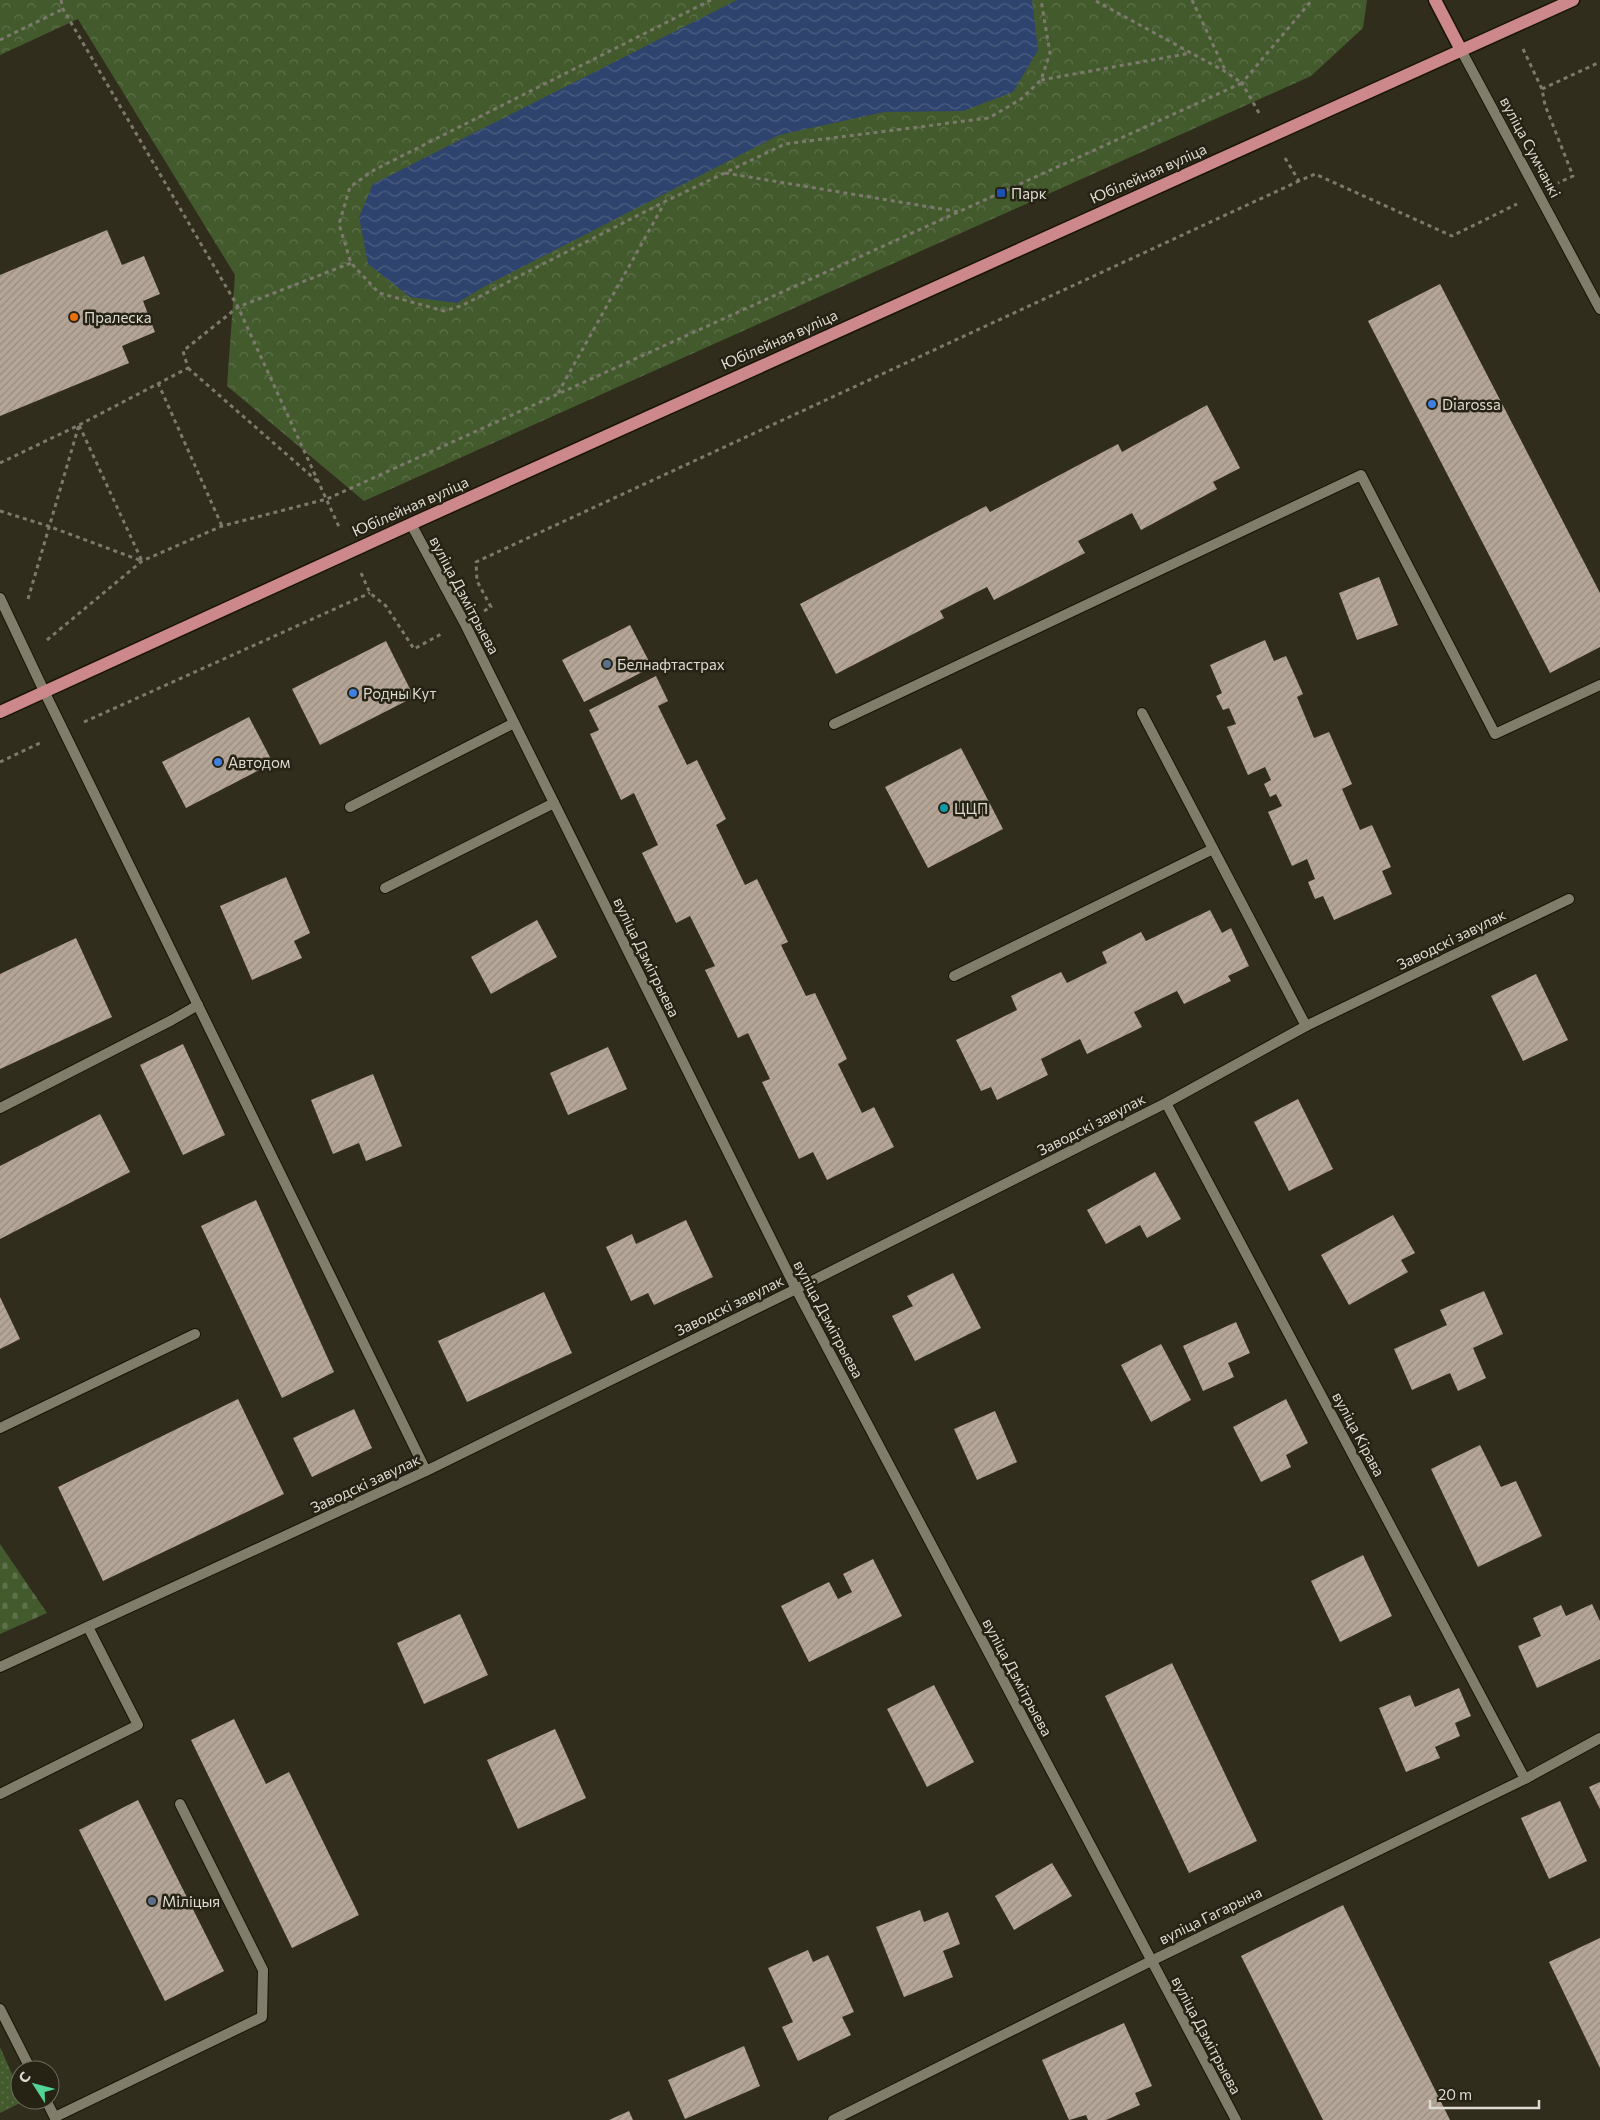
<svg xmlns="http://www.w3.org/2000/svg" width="1600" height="2120" font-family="Commissioner,sans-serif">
<defs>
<pattern id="grass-dots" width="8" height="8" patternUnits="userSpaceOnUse" patternTransform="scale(1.25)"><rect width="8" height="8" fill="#435a2d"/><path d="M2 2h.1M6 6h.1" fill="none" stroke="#5e714b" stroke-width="1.8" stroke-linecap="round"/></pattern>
<pattern id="cemetery-stones" width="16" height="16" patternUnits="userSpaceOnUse" patternTransform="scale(1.25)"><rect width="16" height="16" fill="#435a2d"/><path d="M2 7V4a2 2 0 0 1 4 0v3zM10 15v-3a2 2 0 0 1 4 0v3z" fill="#5e714b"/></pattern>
<pattern id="park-crowns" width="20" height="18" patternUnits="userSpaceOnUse" patternTransform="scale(1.25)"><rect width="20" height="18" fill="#435a2d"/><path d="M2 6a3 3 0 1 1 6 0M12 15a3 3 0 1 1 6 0" fill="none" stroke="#5e714b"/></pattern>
<pattern id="water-waves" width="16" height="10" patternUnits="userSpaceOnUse" patternTransform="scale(1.25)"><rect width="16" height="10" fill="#2e446e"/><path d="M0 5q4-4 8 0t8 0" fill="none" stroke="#4c5e82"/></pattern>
<pattern id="building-hatch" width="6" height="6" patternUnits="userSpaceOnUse" patternTransform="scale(1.25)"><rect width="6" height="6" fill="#b4a597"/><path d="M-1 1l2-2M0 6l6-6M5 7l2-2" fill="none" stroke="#988c81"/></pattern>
</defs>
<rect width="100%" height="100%" fill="#302d1d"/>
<path fill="url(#grass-dots)" d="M 0,2047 L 20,2092 L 20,2100 L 24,2101 L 0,2113 Z"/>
<path fill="url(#cemetery-stones)" d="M 0,1544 L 47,1613 L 0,1634 Z"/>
<path fill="url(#park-crowns)" d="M 0,0 L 1367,0 L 1363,28 L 1311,76 L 364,501 L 227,386 L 235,275 L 78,19 L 0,55 Z"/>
<path fill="url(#water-waves)" d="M 737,0 L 1032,0 L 1038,50 L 1013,92 L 963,111 L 884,112 L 779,135 L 485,286 L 457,303 L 410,297 L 368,264 L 359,217 L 373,184 Z"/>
<path fill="url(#building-hatch)" d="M 107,230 L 122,265 L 144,256 L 160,294 L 143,301 L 155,332 L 122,346 L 129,363 L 0,416 L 0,275 Z
M 1440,284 L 1600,593 L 1600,647 L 1550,673 L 1368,321 Z
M 1207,405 L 1240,468 L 1213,482 L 1217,489 L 1141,530 L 1132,513 L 1078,541 L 1085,553 L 994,600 L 987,587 L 940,611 L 944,618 L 836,674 L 800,604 L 986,506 L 990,512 L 1118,444 L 1122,452 Z
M 1379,577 L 1398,625 L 1357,640 L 1339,593 Z
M 630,625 L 652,667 L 584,702 L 562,660 Z
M 1265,640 L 1274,661 L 1286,656 L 1303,694 L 1297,697 L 1314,738 L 1329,732 L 1352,784 L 1342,789 L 1360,830 L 1372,825 L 1391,867 L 1382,871 L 1392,894 L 1334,920 L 1323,896 L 1315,899 L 1308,882 L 1315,879 L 1307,859 L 1292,866 L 1268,812 L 1282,806 L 1276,794 L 1270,797 L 1264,784 L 1271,780 L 1265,767 L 1248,775 L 1227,727 L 1236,724 L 1229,708 L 1223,710 L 1216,696 L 1222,693 L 1210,665 Z
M 386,641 L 414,697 L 320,745 L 292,689 Z
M 656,676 L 668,701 L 658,706 L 687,765 L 697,760 L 726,819 L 716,825 L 745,885 L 757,879 L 788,942 L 781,945 L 806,996 L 815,993 L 847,1059 L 838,1064 L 862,1113 L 874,1107 L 894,1147 L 827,1180 L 813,1152 L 799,1159 L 762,1082 L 770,1079 L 748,1033 L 738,1038 L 705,970 L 715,966 L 690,916 L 676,923 L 642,853 L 658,845 L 634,793 L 621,800 L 590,734 L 599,730 L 589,710 Z
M 249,717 L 273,763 L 186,808 L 162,762 Z
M 961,748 L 1003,829 L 928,868 L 885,787 Z
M 286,877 L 310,933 L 294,941 L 302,958 L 252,980 L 220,906 Z
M 1210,910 L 1222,933 L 1231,928 L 1249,966 L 1228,976 L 1231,981 L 1184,1004 L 1177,991 L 1134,1012 L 1142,1027 L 1087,1054 L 1080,1039 L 1041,1059 L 1048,1075 L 997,1100 L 991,1087 L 981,1091 L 956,1040 L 1017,1010 L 1011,996 L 1061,972 L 1067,983 L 1107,963 L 1102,952 L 1141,932 L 1146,941 Z
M 537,920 L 557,957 L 491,994 L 471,957 Z
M 76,938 L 112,1017 L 0,1069 L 0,974 Z
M 1536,974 L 1568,1040 L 1523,1061 L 1491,996 Z
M 183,1044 L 225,1135 L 183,1155 L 140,1065 Z
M 608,1047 L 627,1089 L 568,1115 L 550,1073 Z
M 373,1074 L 402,1146 L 366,1161 L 359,1143 L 333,1154 L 311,1100 Z
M 1298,1099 L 1333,1169 L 1289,1191 L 1254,1122 Z
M 100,1114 L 130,1172 L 0,1239 L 0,1166 Z
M 1155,1172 L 1181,1219 L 1147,1238 L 1140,1225 L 1106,1244 L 1087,1210 Z
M 256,1200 L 334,1372 L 282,1398 L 201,1226 Z
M 1393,1215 L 1415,1253 L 1401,1260 L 1408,1272 L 1349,1305 L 1321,1255 Z
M 686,1220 L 713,1277 L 654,1305 L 648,1293 L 631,1301 L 606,1247 L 632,1234 L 636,1244 Z
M 953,1273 L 981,1328 L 915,1361 L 892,1316 L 913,1306 L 907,1296 Z
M 1484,1291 L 1503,1334 L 1473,1348 L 1486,1378 L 1458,1391 L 1450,1373 L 1412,1390 L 1394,1349 L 1447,1325 L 1440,1310 Z
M 544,1292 L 572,1353 L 467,1402 L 438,1341 Z
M 0,1297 L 20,1339 L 0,1349 Z
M 1236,1322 L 1250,1353 L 1228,1363 L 1234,1377 L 1203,1391 L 1183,1346 Z
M 1161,1344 L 1191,1400 L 1151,1422 L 1121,1365 Z
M 238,1399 L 284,1494 L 103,1581 L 58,1487 Z
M 1286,1399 L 1308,1443 L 1286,1455 L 1291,1467 L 1261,1482 L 1233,1427 Z
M 354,1409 L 372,1448 L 312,1477 L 293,1438 Z
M 995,1411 L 1017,1462 L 977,1480 L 954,1429 Z
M 1480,1445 L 1501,1487 L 1516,1481 L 1542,1536 L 1478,1567 L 1431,1469 Z
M 1363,1555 L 1392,1616 L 1340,1642 L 1311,1581 Z
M 873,1559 L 902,1616 L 809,1662 L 781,1606 L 829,1582 L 838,1599 L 852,1592 L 843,1574 Z
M 1592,1604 L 1600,1621 L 1600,1659 L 1537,1688 L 1518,1646 L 1541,1636 L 1533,1618 L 1561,1605 L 1566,1616 Z
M 460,1614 L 488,1675 L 424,1704 L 397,1643 Z
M 1172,1663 L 1257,1841 L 1189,1873 L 1105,1696 Z
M 934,1685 L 974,1762 L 927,1787 L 887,1709 Z
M 1459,1688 L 1471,1716 L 1455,1723 L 1460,1736 L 1435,1747 L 1440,1758 L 1406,1772 L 1379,1708 L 1410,1695 L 1415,1707 Z
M 234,1719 L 266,1784 L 289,1772 L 359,1915 L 292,1948 L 191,1740 Z
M 555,1729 L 586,1798 L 518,1829 L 487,1760 Z
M 1600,1782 L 1600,1809 L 1589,1787 Z
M 138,1800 L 224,1971 L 165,2001 L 79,1830 Z
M 1560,1801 L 1587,1861 L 1549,1879 L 1521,1818 Z
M 1052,1863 L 1072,1896 L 1014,1930 L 995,1896 Z
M 1343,1905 L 1450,2120 L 1323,2120 L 1241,1956 Z
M 920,1910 L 924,1922 L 948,1912 L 960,1944 L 943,1951 L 953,1977 L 904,1997 L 876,1927 Z
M 1600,1938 L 1600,2068 L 1549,1962 Z
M 808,1950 L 813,1962 L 828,1955 L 854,2012 L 842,2017 L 851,2035 L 798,2061 L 782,2027 L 793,2022 L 768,1968 Z
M 1124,2023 L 1152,2086 L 1135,2093 L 1140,2105 L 1106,2120 L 1088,2120 L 1086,2115 L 1069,2120 L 1042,2060 Z
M 744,2046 L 760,2086 L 685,2119 L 668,2080 Z
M 629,2111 L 633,2120 L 609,2120 Z"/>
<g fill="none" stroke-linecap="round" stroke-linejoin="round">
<g stroke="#181507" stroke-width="12">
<path id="service" d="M 0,598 L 44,691
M 1142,713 L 1306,1026
M 834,724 L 1361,475 L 1495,734 L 1600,685
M 350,807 L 514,723
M 385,888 L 554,803
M 954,976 L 1213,849
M 0,1108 L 172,1020 L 198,1005
M 0,1428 L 195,1334
M 0,1794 L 138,1725 L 88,1627
M 55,2117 L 262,2017 L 263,1970 L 180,1804"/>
</g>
<g stroke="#181507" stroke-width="12">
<path id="minor" d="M 44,691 L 426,1471
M 1166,1103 L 1525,1779
M 0,1667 L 426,1471 L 796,1289 L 1166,1103 L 1306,1026 L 1569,899
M 0,2009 L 31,2070
M 46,2100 L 56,2120
M 833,2120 L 1151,1961 L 1525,1779 L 1600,1738"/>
</g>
<g stroke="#181507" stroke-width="12">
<path id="tertiary" d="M 1461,50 L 1600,309
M 411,524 L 464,622 L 796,1289 L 1236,2120"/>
</g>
<g stroke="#181507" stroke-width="15">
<path id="primary" d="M 1435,0 L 1461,50
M 0,712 L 411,524 L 1573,0"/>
</g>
<path stroke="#7d7a6d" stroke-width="3" stroke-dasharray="4 4" stroke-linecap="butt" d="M 61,0 L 63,9 L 238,307 L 340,529
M 711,0 L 374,170 L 350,187 L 339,224 L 351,263 L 379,293 L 444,311 L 461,306 L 664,202 L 785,144 L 989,118 L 1021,99 L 1041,80 L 1050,53 L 1041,0
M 1192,0 L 1226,72
M 0,40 L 63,9
M 1523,49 L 1542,89 L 1545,105 L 1573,176 L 1558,183
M 1041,80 L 1191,53
M 1542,89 L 1600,62
M 1259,113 L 1242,83 L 1312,0
M 1285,158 L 1299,181 L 1315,174 L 1452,236 L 1517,204
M 725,173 L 960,212
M 188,368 L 317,481
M 158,383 L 222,526
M 558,393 L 664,204
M 0,463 L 79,425 L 188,368 L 183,351 L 238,307 L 351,263
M 0,511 L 48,526 L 142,561 L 79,425
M 361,573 L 370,593 L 386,606 L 414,649 L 443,633
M 28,599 L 79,425
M 484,611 L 491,607 L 477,581 L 476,562 L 1299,181
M 47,640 L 142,561 L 222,526 L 327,499 L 1242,83 L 1226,72 L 1094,0
M 84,722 L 370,593
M 0,762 L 42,742"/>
<use href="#service" stroke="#817d6b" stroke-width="10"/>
<use href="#minor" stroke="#817d6b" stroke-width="10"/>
<use href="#tertiary" stroke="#817d6b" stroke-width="10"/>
<use href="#primary" stroke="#cd888b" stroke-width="12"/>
</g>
<rect fill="#1a4fb4" stroke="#262314" stroke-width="2" x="996" y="188" width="10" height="10" rx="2.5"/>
<circle fill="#e8710a" stroke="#262314" stroke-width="2" cx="74" cy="317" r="5"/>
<g fill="#3f7fe0" stroke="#262314" stroke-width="2">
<circle cx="1432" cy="404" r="5"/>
<circle cx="353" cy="693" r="5"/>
<circle cx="218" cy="762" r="5"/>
</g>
<g fill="#5c6f8a" stroke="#262314" stroke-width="2">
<circle cx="607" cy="664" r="5"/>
<circle cx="152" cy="1901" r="5"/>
</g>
<circle fill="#0f9aa8" stroke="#262314" stroke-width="2" cx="944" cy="808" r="5"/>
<g text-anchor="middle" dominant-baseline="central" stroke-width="5" stroke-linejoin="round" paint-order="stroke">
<g font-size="15" fill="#dedcd2" stroke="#262314">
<text transform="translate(1531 147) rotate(62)">вуліца Сумчанкі</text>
<text transform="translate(1148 173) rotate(-24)">Юбілейная вуліца</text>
<text transform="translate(779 339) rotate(-24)">Юбілейная вуліца</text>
<text transform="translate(410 506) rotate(-24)">Юбілейная вуліца</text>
<text transform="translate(465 595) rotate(62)">вуліца Дзмітрыева</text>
<text transform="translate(1451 939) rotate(-26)">Заводскі завулак</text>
<text transform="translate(647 957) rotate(64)">вуліца Дзмітрыева</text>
<text transform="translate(1091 1124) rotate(-27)">Заводскі завулак</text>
<text transform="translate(729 1305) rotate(-26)">Заводскі завулак</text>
<text transform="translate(829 1319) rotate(62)">вуліца Дзмітрыева</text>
<text transform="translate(1359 1434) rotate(62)">вуліца Кірава</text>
<text transform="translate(365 1483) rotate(-25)">Заводскі завулак</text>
<text transform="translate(1018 1677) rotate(62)">вуліца Дзмітрыева</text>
<text transform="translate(1210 1915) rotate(-26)">вуліца Гагарына</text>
<text transform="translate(1207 2035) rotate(62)">вуліца Дзмітрыева</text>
</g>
<g font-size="15" fill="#dedcd2" stroke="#262314" text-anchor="start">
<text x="1011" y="193">Парк</text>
<text x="84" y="317">Пралеска</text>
<text x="1442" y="404">Diarossa</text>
<text x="617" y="664">Белнафтастрах</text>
<text x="363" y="693">Родны Кут</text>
<text x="228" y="762">Автодом</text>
<text x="954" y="808">ЦЦП</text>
<text x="162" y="1901">Міліцыя</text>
</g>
</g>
<g transform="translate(35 2085) rotate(306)"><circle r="24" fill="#262314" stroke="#706d60"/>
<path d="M0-4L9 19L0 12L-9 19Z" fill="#53d396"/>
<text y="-8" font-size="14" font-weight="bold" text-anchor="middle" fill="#dedcd2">С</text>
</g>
<path d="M1430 2100v8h109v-8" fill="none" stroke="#dedcd2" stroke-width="2.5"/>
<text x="1438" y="2100" font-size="15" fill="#dedcd2" stroke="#262314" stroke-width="4" paint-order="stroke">20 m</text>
</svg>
